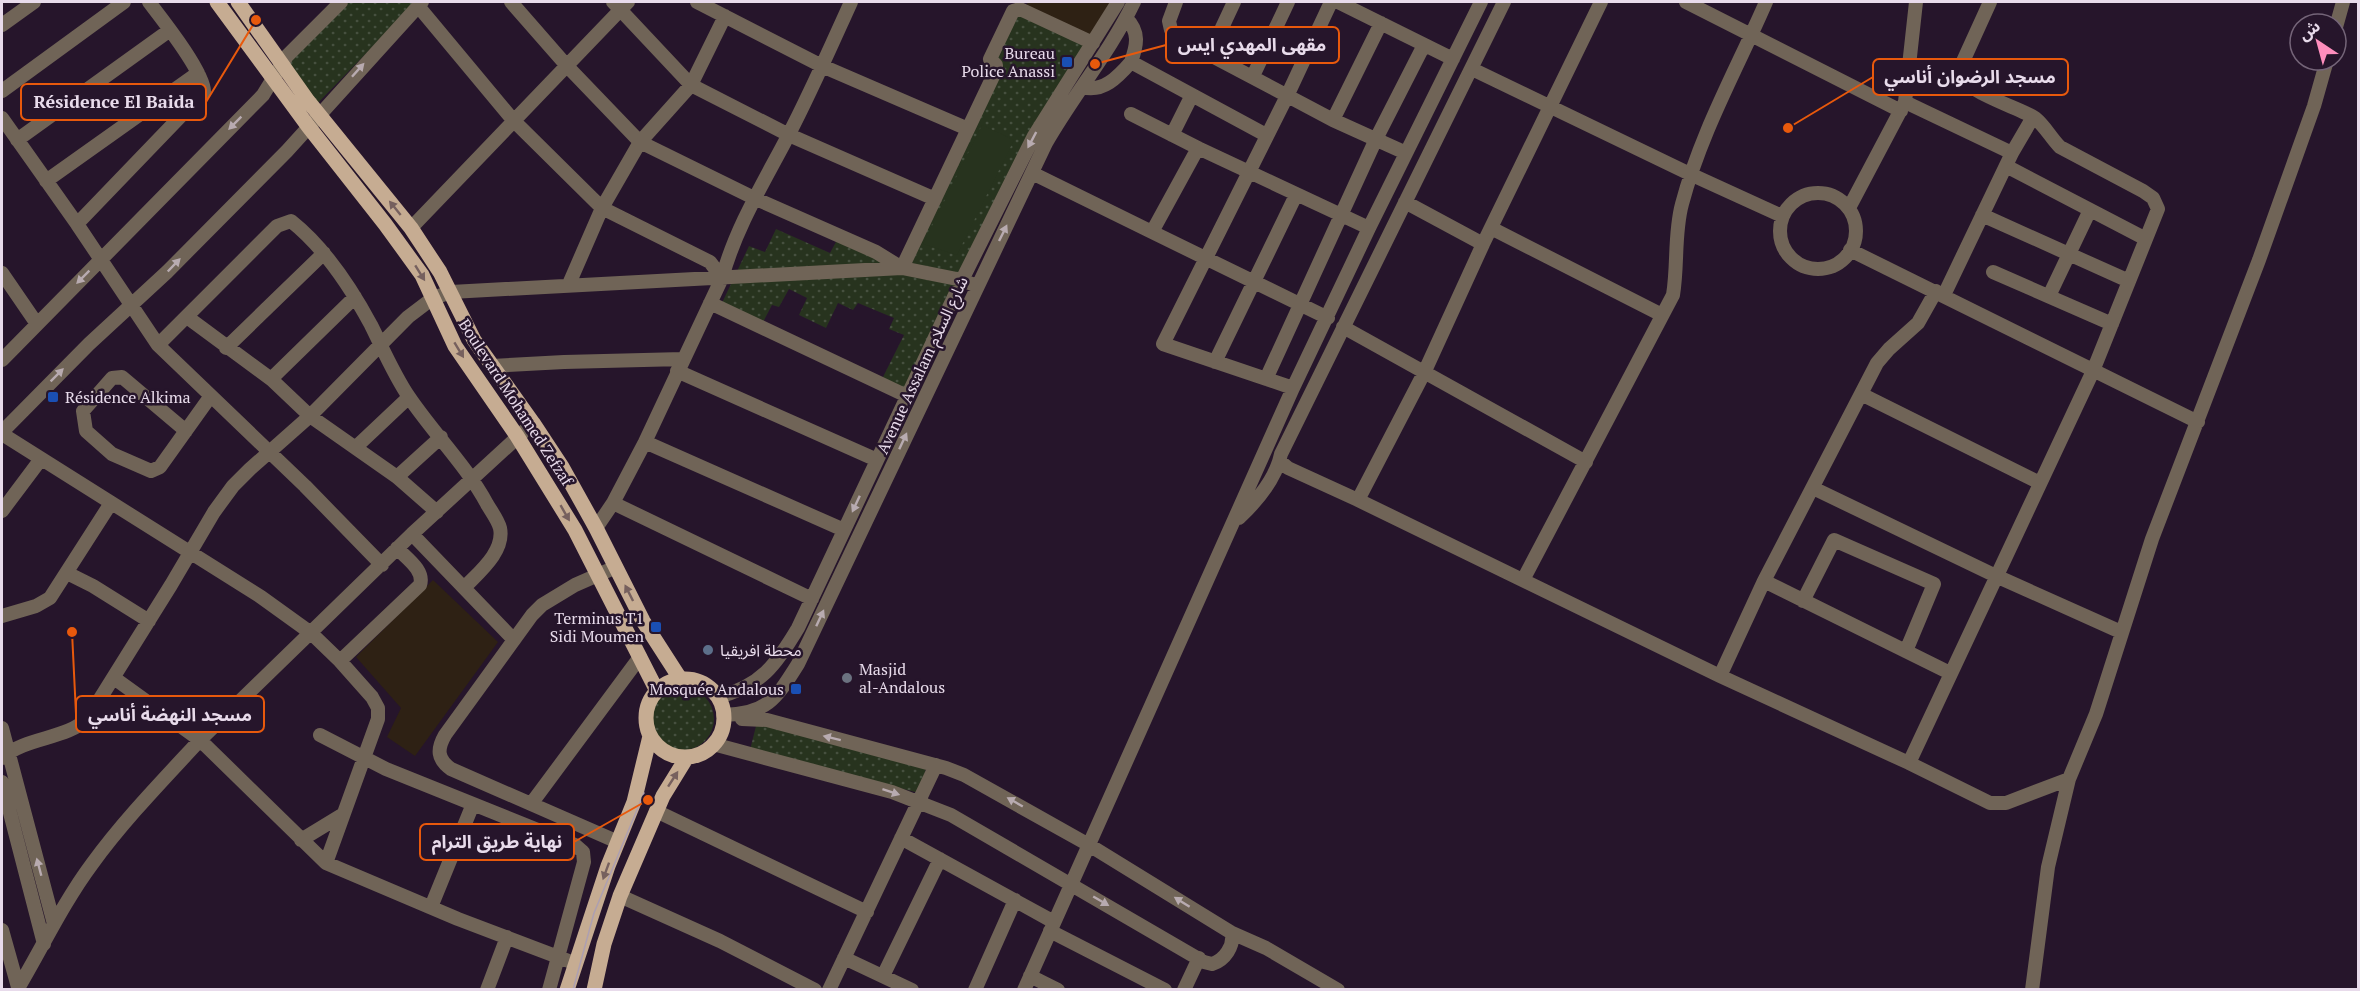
<svg xmlns="http://www.w3.org/2000/svg" width="2360" height="991" font-family="'PT Serif','Noto Sans Arabic',serif">
<defs>
<pattern id="green-dots" width="8" height="8" patternUnits="userSpaceOnUse" patternTransform="scale(1.5)"><rect width="8" height="8" fill="#27331e"/><path d="M2 2h.1M6 6h.1" fill="none" stroke="#46503f" stroke-width="1.8" stroke-linecap="round"/></pattern>
</defs>
<rect width="100%" height="100%" fill="#26152b"/>
<path fill="#2e2114" d="M 1028,2 L 1118,2 L 1093,43 L 1024,11 Z
M 433,580 L 498,642 L 415,756 L 387,737 L 401,708 L 356,657 Z"/>
<path fill="url(#green-dots)" d="M 337,2 L 416,2 L 315,106 L 281,59 Z
M 1016,7 L 1093,43 L 1053,103 L 907,396 L 883,377 L 904,335 L 889,329 L 894,318 L 858,303 L 853,310 L 838,303 L 826,328 L 799,315 L 807,298 L 789,289 L 779,307 L 772,305 L 762,324 L 705,297 L 721,305 L 749,246 L 765,252 L 776,229 L 830,253 L 837,240 L 902,268 L 997,65 L 991,61 Z
M652 719a31 31 0 1 1 62 0a31 31 0 1 1-62 0Z
M 757,722 L 927,765 L 919,793 L 750,750 Z"/>
<path fill="#27331e" d="M 982,125 L 1014,140 L 957,255 L 923,244 Z"/>
<g fill="none" stroke-linecap="round" stroke-linejoin="round">
<path stroke="#706457" stroke-width="14" d="M 511,2 L 567,66 L 640,142 L 754,198 L 876,252 L 902,268 L 996,70 L 996,65 L 990,59 L 1013,11 L 1020,9 L 1093,43
M 613,2 L 691,85 L 789,135 L 935,199
M 697,2 L 822,66 L 968,129
M 1176,2 L 1169,21 L 1171,30 L 1213,53
M 1234,2 L 1213,47 L 1213,53 L 1216,58 L 1333,120 L 1406,153
M 1338,2 L 1453,59
M 1686,2 L 1901,111
M 418,6 L 513,120 L 602,208 L 710,262 L 722,278
M 1126,18 C 1140,32 1137,45 1131,62 L 1266,135
M 2,25 L 34,2
M 2336,27 L 2343,2
M 1472,69 L 1690,174 L 1782,216
M 1253,76 L 1288,2
M 1082,87 C 1103,93 1118,77 1131,62
M 2,91 L 124,2
M 1905,102 L 2012,153
M 1131,114 L 1198,148 L 1369,228
M 2,118 L 77,224 L 158,345 L 305,486 L 382,565
M 1333,120 L 1381,23
M 1172,135 L 1192,95
M 17,140 L 170,30
M 2006,166 L 2146,239
M 1032,173 L 1152,232 L 1198,148
M 46,181 L 198,73
M1780 231a38 38 0 1 1 76 0a38 38 0 1 1-76 0Z
M 1405,202 L 1483,244
M 1849,208 L 1905,102 L 1916,2
M 1982,215 L 2129,281
M 77,224 L 204,92 C 205,73 162,19 149,2
M 411,228 L 628,2
M 1491,228 L 1662,315
M 1152,232 L 1328,318
M 1850,250 L 2198,422
M 1993,272 L 2112,324
M 2,273 L 37,324
M 569,284 L 602,208 L 640,142 L 691,85 L 725,16
M 1944,295 L 2012,153 L 2033,117
M 2049,296 L 2090,210
M 710,303 L 907,396
M 187,317 L 271,379 L 310,416 L 397,477 L 437,512
M 1343,327 L 1586,462
M 158,345 L 277,226 L 291,221 C 325,248 350,286 371,325 C 383,349 394,375 409,397 C 434,434 466,465 487,504 C 491,511 498,520 500,528 C 505,552 478,573 464,588
M 226,348 L 324,253
M 2,360 L 263,95 L 287,56 L 341,2
M 1215,362 L 1296,195
M 492,366 L 564,362 L 683,359
M 677,371 L 877,460
M 271,379 L 355,297
M 1266,379 L 1376,139 L 1424,45
M 1293,388 L 1163,344 L 1288,94 L 1331,2
M 1861,394 L 2040,483
M 186,431 L 122,377 L 112,378 L 83,411 L 86,431 L 112,454 L 151,471 L 160,467 L 210,397
M 2,432 L 89,344 L 167,272 L 287,151 L 422,2
M 2,434 L 261,597 L 311,633 L 340,661 L 372,697 L 378,708 L 378,719 L 326,863
M 645,442 L 844,530
M 356,447 L 409,397
M 1281,462 L 1288,468 L 1358,500 L 1720,676 L 1909,763 L 1990,803 L 2006,803 L 2069,779
M 397,477 L 441,437
M 1813,488 L 1996,576 L 2121,632
M 1358,500 L 1424,373 L 1483,244 L 1601,2
M 613,503 L 812,599
M 2,511 L 41,459
M 1239,518 C 1258,500 1276,479 1281,454 L 1504,2
M 596,528 L 613,503 L 645,442 L 722,278 C 736,227 764,182 788,136 C 811,92 831,46 851,2
M 412,534 L 514,640
M 616,567 L 575,585 L 542,605 L 532,615 L 445,735 C 437,749 437,759 451,769 L 618,842
M 67,573 L 93,586 L 149,621
M 1523,580 L 1673,295 C 1678,265 1674,233 1682,204 C 1701,132 1737,69 1766,2
M 1764,581 L 1950,673
M 1803,601 L 1834,540 L 1934,584 L 1906,651
M 2,616 L 36,606 L 50,598 L 111,503
M 340,661 L 420,585 C 425,570 406,558 397,548
M 1720,676 L 1764,581 L 1877,363 L 1889,349 L 1918,323 L 1936,291
M 114,678 L 200,740 L 326,863 L 458,919 L 574,963
M 718,697 C 761,686 776,665 798,628 L 962,280 L 1034,136 L 1118,2
M 723,715 C 767,714 776,699 798,664 L 1046,143 C 1074,94 1110,52 1134,2
M 742,719 L 767,720 L 946,768 L 964,775 L 1089,845 L 1232,933 L 1266,948 L 1338,990
M 2,728 L 54,924
M 320,735 L 386,769 L 575,845 L 583,852 L 584,862 L 549,990
M 713,744 L 892,792 L 951,815 L 1204,962 L 1212,964 C 1225,960 1234,946 1232,933
M 2,758 C 27,736 66,740 88,718 L 171,585 L 214,512 L 233,486 L 250,469 L 310,416 L 408,317 L 433,298 L 451,292 L 902,268 L 962,280 L 977,286
M 1909,763 L 2093,371 L 2158,209 L 2153,198 L 2143,191 L 2060,147 C 2051,138 2045,126 2035,118 C 2019,107 1955,90 1960,68 L 1990,2
M 2,782 L 44,944
M 531,804 L 640,657
M 656,811 L 867,912
M 901,838 L 1054,922
M 301,840 L 342,815
M 620,896 L 720,941 L 815,990
M 431,907 L 473,804
M 2,930 L 18,987
M 1050,931 L 1165,990
M 844,958 L 912,990
M 883,976 L 940,859
M 1030,976 L 1058,990
M 17,990 C 42,948 63,903 92,864 C 124,820 163,780 200,740 L 412,534 L 533,423
M 487,990 L 507,937
M 829,990 L 936,765
M 975,990 L 1015,900
M 1024,990 L 1293,388 L 1369,228 L 1481,2
M 1184,990 L 1199,958
M 2032,990 L 2048,867 L 2069,779 L 2096,714 L 2152,539 L 2259,260 L 2314,106 L 2327,60"/>
<path stroke="#c6ac92" stroke-width="15" d="M 217,2 L 308,126 L 385,224 L 422,275 L 455,346 L 517,436 L 575,530 L 657,691
M 238,2 L 308,101 L 411,228 L 440,272 L 474,340 L 533,423 L 562,467 L 596,528 L 643,621 L 681,680
M646 718a39 39 0 1 1 78 0a39 39 0 1 1-78 0Z
M 567,990 L 608,866 L 634,802 L 650,736
M 594,990 L 604,944 L 620,896 L 663,796 L 687,757"/>
<path stroke="#ad9fb1" stroke-width="1.5" d="M 573,990 L 594,913 L 644,793"/>
</g>
<defs><path id="oneway-solid" d="M-6-.8H1V-3.2L6.5 0L1 3.2V.8H-6Z" transform="scale(1.5)"/></defs>
<g fill="#b8abb0">
<use href="#oneway-solid" transform="translate(358 70) rotate(-48)"/>
<use href="#oneway-solid" transform="translate(235 123) rotate(135)"/>
<use href="#oneway-solid" transform="translate(1032 140) rotate(118)"/>
<use href="#oneway-solid" transform="translate(1003 233) rotate(-64)"/>
<use href="#oneway-solid" transform="translate(174 265) rotate(-46)"/>
<use href="#oneway-solid" transform="translate(83 277) rotate(135)"/>
<use href="#oneway-solid" transform="translate(57 375) rotate(-45)"/>
<use href="#oneway-solid" transform="translate(903 441) rotate(-65)"/>
<use href="#oneway-solid" transform="translate(856 504) rotate(115)"/>
<use href="#oneway-solid" transform="translate(820 618) rotate(-65)"/>
<use href="#oneway-solid" transform="translate(832 738) rotate(-166)"/>
<use href="#oneway-solid" transform="translate(891 792) rotate(18)"/>
<use href="#oneway-solid" transform="translate(1015 802) rotate(-150)"/>
<use href="#oneway-solid" transform="translate(39 867) rotate(-105)"/>
<use href="#oneway-solid" transform="translate(1101 901) rotate(30)"/>
<use href="#oneway-solid" transform="translate(1182 902) rotate(-148)"/>
</g>
<g fill="#76605e">
<use href="#oneway-solid" transform="translate(395 208) rotate(-129)"/>
<use href="#oneway-solid" transform="translate(420 273) rotate(58)"/>
<use href="#oneway-solid" transform="translate(459 350) rotate(59)"/>
<use href="#oneway-solid" transform="translate(565 513) rotate(60)"/>
<use href="#oneway-solid" transform="translate(629 593) rotate(-117)"/>
<use href="#oneway-solid" transform="translate(673 779) rotate(-57)"/>
<use href="#oneway-solid" transform="translate(606 871) rotate(110)"/>
</g>
<g fill="#1a4fb4" stroke="#26152b" stroke-width="2">
<rect x="1061" y="56" width="12" height="12" rx="3"/>
<rect x="47" y="391" width="12" height="12" rx="3"/>
<rect x="650" y="621" width="12" height="12" rx="3"/>
<rect x="790" y="683" width="12" height="12" rx="3"/>
</g>
<circle fill="#5c6f8a" stroke="#26152b" stroke-width="2" cx="708" cy="650" r="6"/>
<circle fill="#6b7280" stroke="#26152b" stroke-width="2" cx="847" cy="678" r="6"/>
<g text-anchor="middle" dominant-baseline="central" stroke-width="5" stroke-linejoin="round" paint-order="stroke">
<g font-size="16" fill="#e8dbeb" stroke="#26152b" text-anchor="end">
<text x="1055" y="53">Bureau<tspan x="1055" dy="18">Police Anassi</tspan></text>
<text x="65" y="397" text-anchor="start">Résidence Alkima</text>
<text x="644" y="618">Terminus T1<tspan x="644" dy="18">Sidi Moumen</tspan></text>
<text x="720" y="650" text-anchor="start">محطة افريقيا</text>
<text x="859" y="669" text-anchor="start">Masjid<tspan x="859" dy="18">al-Andalous</tspan></text>
<text x="784" y="689">Mosquée Andalous</text>
</g>
<g font-size="16" fill="#e8dbeb" stroke="#26152b">
<text transform="translate(922 365) rotate(-65)">Avenue Assalam شارع السلام</text>
<text transform="translate(516 402) rotate(57)">Boulevard Mohamed Zefzaf</text>
</g>
</g>
<path fill="none" stroke="#e8590c" stroke-width="2" d="M1095 64L1166 45M1788 128L1873 77M256 20L206 102M72 632L76 714M648 800L574 842"/>
<g fill="#e8590c" stroke="#26152b" stroke-width="2">
<circle cx="1095" cy="64" r="6"/>
<circle cx="1788" cy="128" r="6"/>
<circle cx="256" cy="20" r="6"/>
<circle cx="72" cy="632" r="6"/>
<circle cx="648" cy="800" r="6"/>
</g>
<g fill="#26152b" stroke="#e8590c" stroke-width="2">
<rect x="1166" y="27" width="173" height="36" rx="6"/>
<rect x="1873" y="59" width="195" height="36" rx="6"/>
<rect x="21" y="84" width="185" height="36" rx="6"/>
<rect x="76" y="696" width="188" height="36" rx="6"/>
<rect x="420" y="824" width="154" height="36" rx="6"/>
</g>
<g font-size="18" text-anchor="middle" font-weight="bold" fill="#e8dbeb">
<text x="1252" y="51">مقهى المهدي ايس</text>
<text x="1970" y="83">مسجد الرضوان أناسي</text>
<text x="114" y="108">Résidence El Baida</text>
<text x="170" y="721">مسجد النهضة أناسي</text>
<text x="497" y="848">نهاية طريق الترام</text>
</g>
<rect width="2360" height="991" fill="none" stroke="#e8dbeb" stroke-width="6"/>
<g transform="translate(2318 42) rotate(324)"><circle r="28" fill="#26152b" stroke="#746478" stroke-width="1.5"/>
<path d="M0-4.5L10 22L0 15L-10 22Z" fill="#fe8ebd"/>
<text y="-9" font-size="16" font-weight="bold" text-anchor="middle" fill="#e8dbeb">ش</text>
</g>
</svg>
